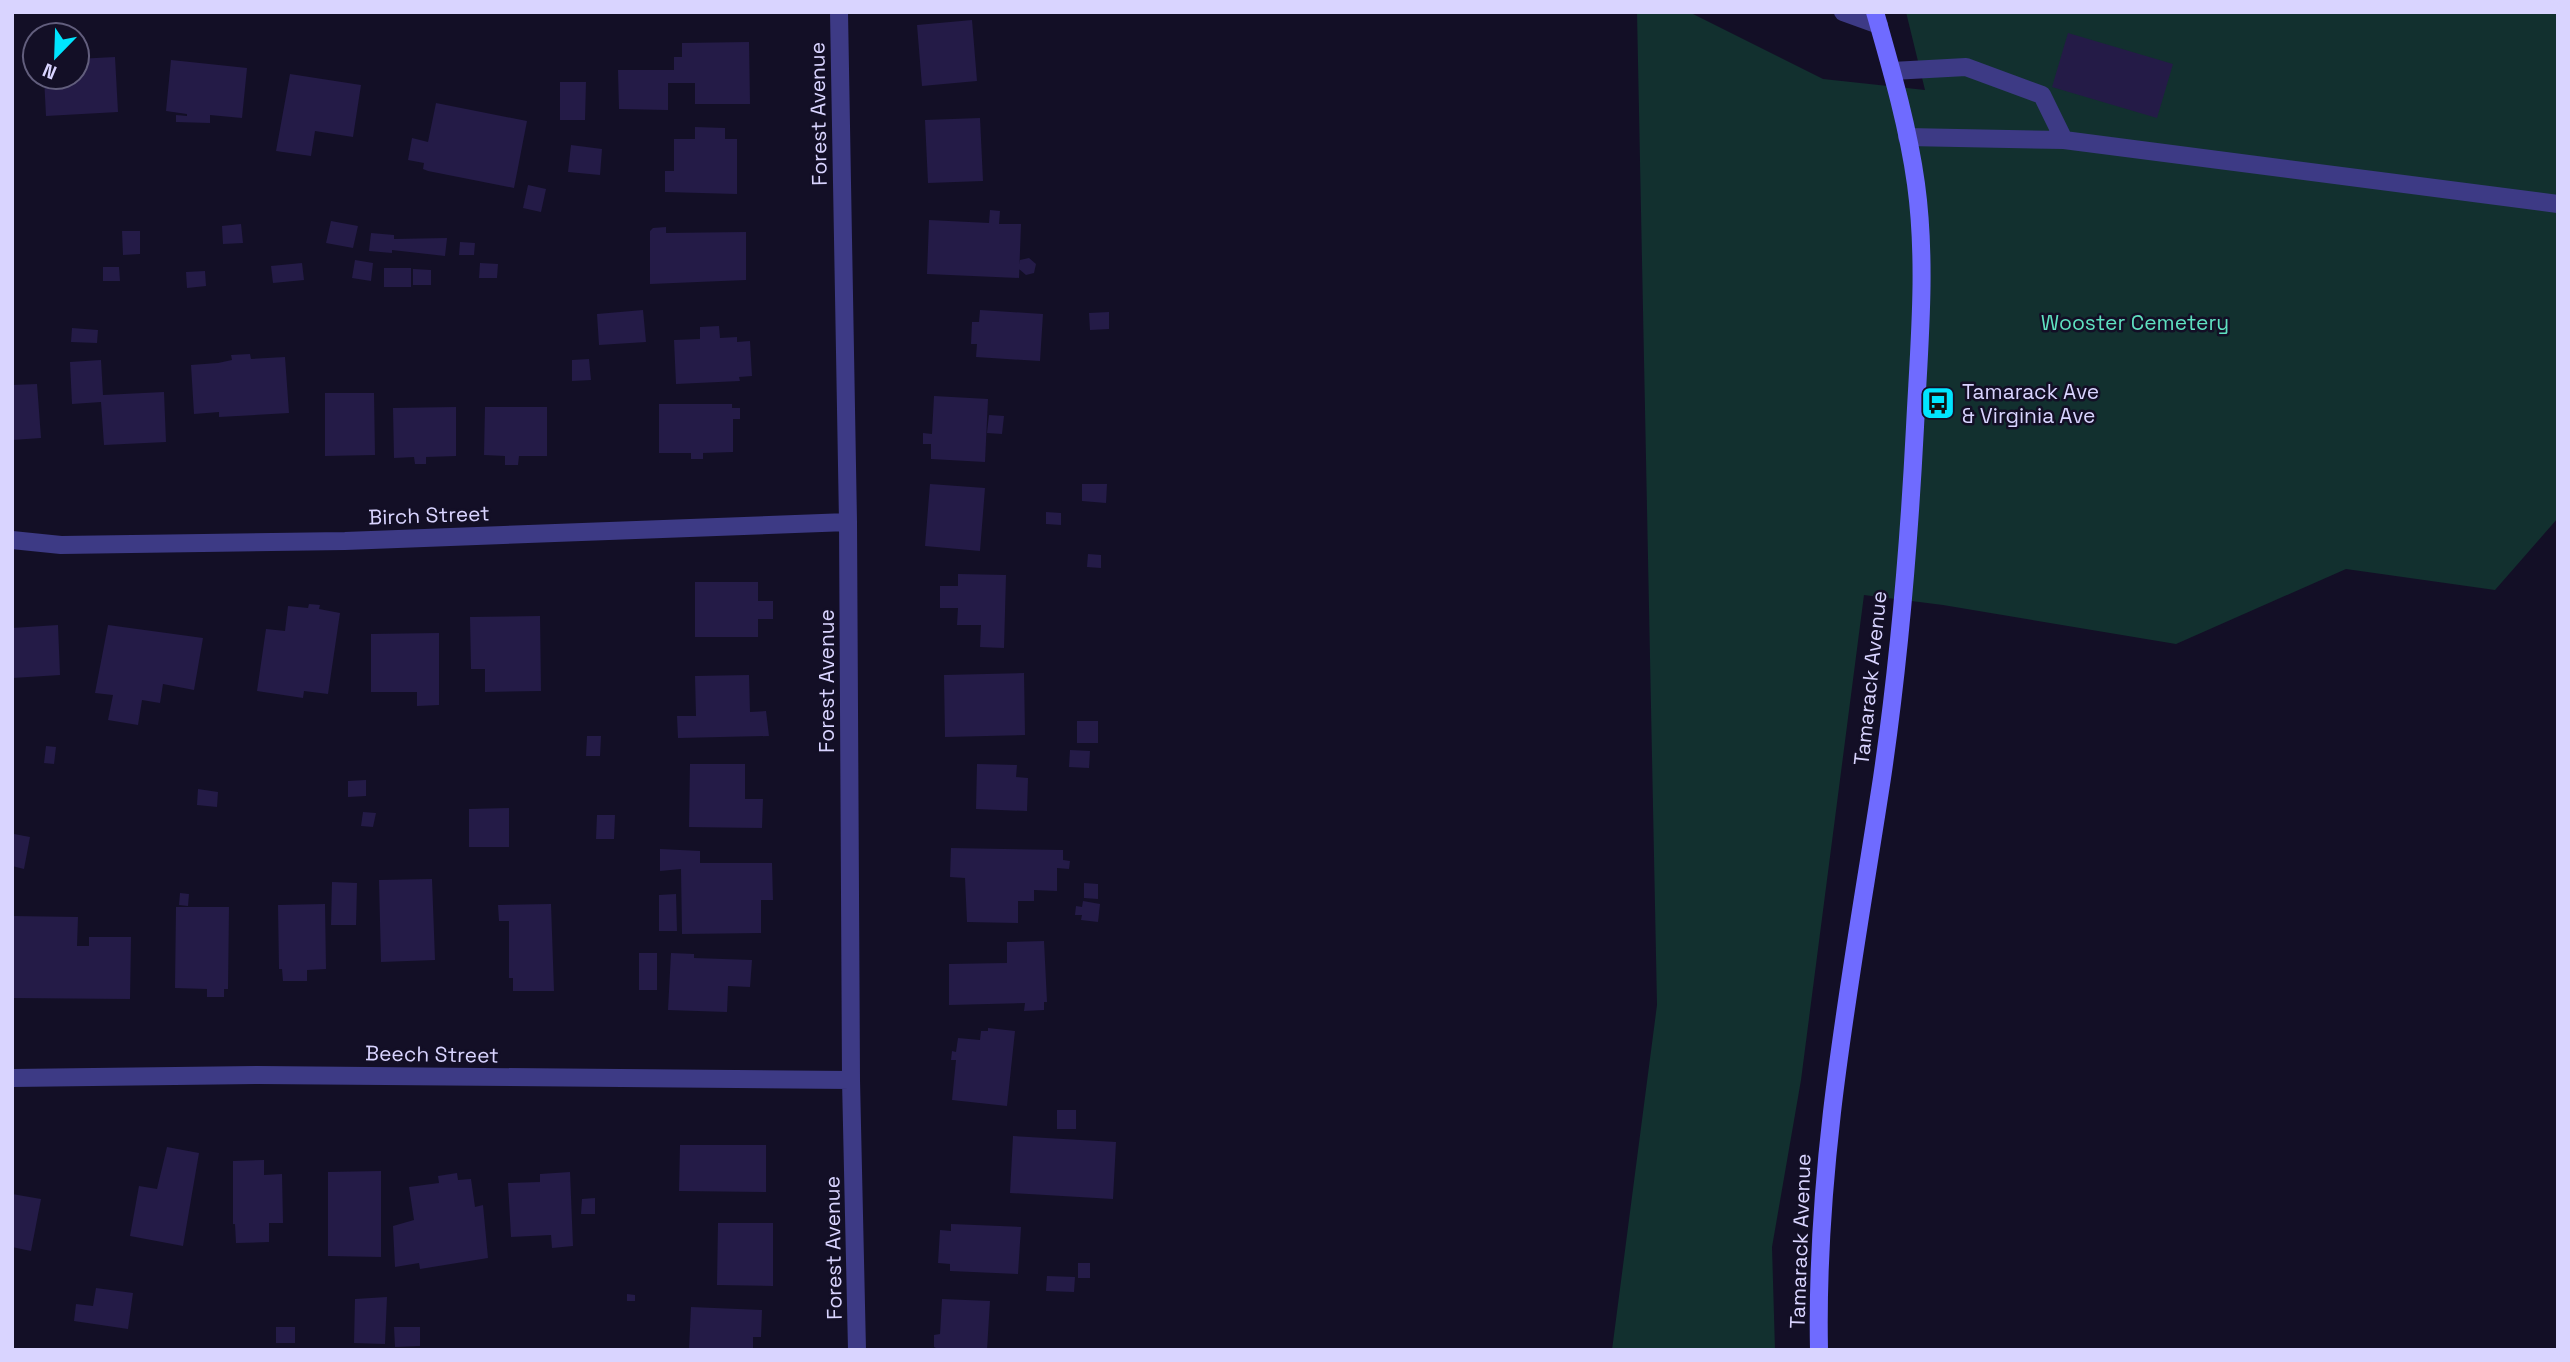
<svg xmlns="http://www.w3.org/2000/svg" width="2570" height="1362" font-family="'Space Grotesk',sans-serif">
<rect width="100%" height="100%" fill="#130f26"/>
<path fill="#12302f" d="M 1637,12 L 1689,12 L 1823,79 L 1925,90 L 1906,12 L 2558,12 L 2558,518 L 2495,590 L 2346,569 L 2176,644 L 1943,605 L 1864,595 L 1801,1080 L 1772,1247 L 1775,1350 L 1612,1350 L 1657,1005 Z"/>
<path fill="#241b47" d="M 972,20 L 977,81 L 922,86 L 917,25 Z
M 2068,33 L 2173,64 L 2157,118 L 2052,87 Z
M 749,42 L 750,104 L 695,104 L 695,83 L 668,83 L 668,110 L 619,109 L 618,70 L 674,70 L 674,57 L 682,57 L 682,43 Z
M 115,57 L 118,112 L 46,116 L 44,77 L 77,77 L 77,59 Z
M 171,60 L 247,68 L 242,118 L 210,115 L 210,123 L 176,122 L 176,115 L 187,116 L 187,114 L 166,111 Z
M 290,74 L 361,85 L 353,137 L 315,131 L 311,156 L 276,151 Z
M 560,82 L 586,82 L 585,120 L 560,120 Z
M 436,103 L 527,121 L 514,188 L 428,171 L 423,169 L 424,163 L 408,160 L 412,138 L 428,142 Z
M 980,118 L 983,181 L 928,183 L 925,120 Z
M 695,127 L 725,128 L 725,139 L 737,139 L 737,194 L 665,192 L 665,171 L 674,171 L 674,139 L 695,139 Z
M 571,145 L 602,149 L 600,175 L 568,172 Z
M 528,185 L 546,189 L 541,212 L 523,208 Z
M 990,210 L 1000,211 L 999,224 L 1021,224 L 1019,278 L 927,274 L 929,220 L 989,223 Z
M 331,221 L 358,226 L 353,248 L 326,243 Z
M 241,224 L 243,243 L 223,244 L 222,226 Z
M 666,227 L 666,233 L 746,232 L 746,280 L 650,284 L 650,231 L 653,228 Z
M 122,231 L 140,231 L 140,254 L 123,255 Z
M 371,233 L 394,235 L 394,239 L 447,238 L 445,256 L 392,250 L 392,253 L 369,251 Z
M 460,242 L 475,243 L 474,255 L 459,255 Z
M 1029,258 L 1036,264 L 1034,273 L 1026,275 L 1019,269 L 1020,260 Z
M 355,260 L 373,263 L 371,281 L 352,278 Z
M 302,263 L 304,280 L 273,283 L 271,266 Z
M 480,263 L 498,264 L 497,278 L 479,278 Z
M 103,267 L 119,267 L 120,281 L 103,281 Z
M 384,268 L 411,268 L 411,287 L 384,287 Z
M 413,269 L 431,270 L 431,285 L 413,285 Z
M 205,271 L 206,286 L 187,288 L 186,272 Z
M 643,310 L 646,342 L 599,345 L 597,314 Z
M 980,310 L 1043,314 L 1040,361 L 976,357 L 977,344 L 971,344 L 972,322 L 979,322 Z
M 1109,312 L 1109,329 L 1090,330 L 1089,313 Z
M 719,326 L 720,338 L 737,337 L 737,342 L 750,341 L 752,376 L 739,377 L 740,381 L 676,384 L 674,340 L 700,339 L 700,327 Z
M 72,328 L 98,330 L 97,343 L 71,342 Z
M 250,354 L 251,359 L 285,357 L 289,413 L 219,417 L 219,412 L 194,414 L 191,365 L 218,363 L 232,360 L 231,355 Z
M 589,359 L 591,380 L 572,381 L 572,360 Z
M 101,360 L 103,395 L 164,392 L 166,442 L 104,445 L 101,402 L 72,404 L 70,362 Z
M 37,384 L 41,438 L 12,440 L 12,385 Z
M 325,393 L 374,393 L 375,455 L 325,456 Z
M 934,396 L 988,399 L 985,462 L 931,459 L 931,444 L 923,444 L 923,433 L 932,434 Z
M 659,404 L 732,404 L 732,408 L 740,408 L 740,419 L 733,419 L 733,452 L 703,453 L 703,459 L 691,459 L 691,453 L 659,453 Z
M 456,407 L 456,456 L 426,457 L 426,464 L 415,464 L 414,457 L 394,458 L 393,408 Z
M 485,407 L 547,407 L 547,456 L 519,456 L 518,465 L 505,465 L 505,456 L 484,455 Z
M 989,415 L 1004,416 L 1002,434 L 987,433 Z
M 930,484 L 985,488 L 980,551 L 925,546 Z
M 1082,484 L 1107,484 L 1106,503 L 1082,501 Z
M 1046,512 L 1061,513 L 1061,525 L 1046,524 Z
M 1088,554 L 1101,555 L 1101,568 L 1087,567 Z
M 958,574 L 1006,575 L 1004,648 L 980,647 L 981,625 L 957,625 L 958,608 L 940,608 L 940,586 L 958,586 Z
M 695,582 L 758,582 L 758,601 L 773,601 L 773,619 L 758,619 L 758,637 L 695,637 Z
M 309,604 L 320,605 L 319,609 L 340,613 L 328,694 L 304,691 L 303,698 L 257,691 L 266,629 L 285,631 L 288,606 L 308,608 Z
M 540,616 L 541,691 L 485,692 L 485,669 L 471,669 L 470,617 Z
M 58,625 L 60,675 L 12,678 L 12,628 Z
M 108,625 L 203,638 L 194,690 L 163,684 L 160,703 L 142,700 L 138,725 L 108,720 L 113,695 L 95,693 Z
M 439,633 L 439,705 L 417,706 L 417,692 L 371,692 L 371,634 Z
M 1024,673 L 1025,735 L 945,737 L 944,675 Z
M 749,675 L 750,712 L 766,711 L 769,736 L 678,738 L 677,716 L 696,716 L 695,676 Z
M 1077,721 L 1098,721 L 1098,743 L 1077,743 Z
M 587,736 L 601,736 L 600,756 L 586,756 Z
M 46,746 L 56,747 L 54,764 L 44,763 Z
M 1070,750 L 1090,751 L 1089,768 L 1069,767 Z
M 690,764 L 745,764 L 745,799 L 763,799 L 762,828 L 689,827 Z
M 977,764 L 1017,765 L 1016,777 L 1028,778 L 1027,811 L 976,809 Z
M 366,780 L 366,796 L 348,797 L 348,781 Z
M 198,789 L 218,792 L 217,807 L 197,805 Z
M 509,808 L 509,847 L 469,847 L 469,809 Z
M 363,812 L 376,813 L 373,827 L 361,826 Z
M 597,815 L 615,815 L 614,839 L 596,839 Z
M 14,834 L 30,837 L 24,869 L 12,866 Z
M 951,848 L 1063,850 L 1063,860 L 1070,861 L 1069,869 L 1057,868 L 1057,891 L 1034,890 L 1034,901 L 1018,901 L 1018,923 L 967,922 L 965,878 L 950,877 Z
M 660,849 L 700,851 L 700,863 L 772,863 L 773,900 L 761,900 L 761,933 L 682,934 L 681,869 L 660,871 Z
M 432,879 L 435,960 L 381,962 L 379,880 Z
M 332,882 L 357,883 L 356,925 L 331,925 Z
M 1084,883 L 1098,884 L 1098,899 L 1084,898 Z
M 180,893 L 189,894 L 188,906 L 179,905 Z
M 676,894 L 677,931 L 659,931 L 659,895 Z
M 1083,901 L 1100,904 L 1098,922 L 1081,920 L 1082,915 L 1075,915 L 1076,906 L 1082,907 Z
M 325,904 L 326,969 L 307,970 L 307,981 L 283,981 L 282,969 L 279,969 L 278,905 Z
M 551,904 L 554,991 L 513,991 L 513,978 L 509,978 L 509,921 L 499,921 L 498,905 Z
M 176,907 L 229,907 L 228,989 L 224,989 L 224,997 L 207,997 L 207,989 L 175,988 Z
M 12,916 L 78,917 L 77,946 L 89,946 L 89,937 L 131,937 L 130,999 L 12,998 Z
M 1044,941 L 1047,1002 L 1044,1002 L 1044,1010 L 1024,1011 L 1025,1003 L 949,1005 L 949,964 L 1007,963 L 1007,942 Z
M 639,953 L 657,953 L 657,990 L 639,990 Z
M 671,953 L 694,954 L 694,958 L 752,960 L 750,987 L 728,986 L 727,1012 L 668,1010 Z
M 988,1028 L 1015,1031 L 1007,1106 L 952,1100 L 956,1060 L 951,1060 L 952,1051 L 956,1052 L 958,1038 L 980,1040 L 981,1031 L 988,1031 Z
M 1057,1110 L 1076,1110 L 1076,1129 L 1057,1129 Z
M 1013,1136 L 1116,1142 L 1113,1199 L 1010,1193 Z
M 680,1145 L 766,1145 L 766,1192 L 679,1191 Z
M 167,1147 L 199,1153 L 183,1246 L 130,1236 L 139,1186 L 157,1189 Z
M 264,1160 L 264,1175 L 282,1174 L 283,1223 L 269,1223 L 269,1242 L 236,1243 L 235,1224 L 233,1224 L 233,1161 Z
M 381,1171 L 381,1257 L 328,1256 L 328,1172 Z
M 570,1172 L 573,1246 L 552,1248 L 551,1235 L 511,1237 L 508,1183 L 540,1182 L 540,1174 Z
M 457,1173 L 458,1180 L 471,1179 L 475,1207 L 483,1205 L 488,1258 L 420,1269 L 419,1263 L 395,1267 L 393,1226 L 414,1220 L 409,1187 L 439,1183 L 438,1176 Z
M 12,1194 L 41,1199 L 31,1251 L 12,1247 Z
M 595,1198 L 595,1214 L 581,1214 L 582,1199 Z
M 718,1223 L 773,1223 L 773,1286 L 717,1285 Z
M 951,1224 L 1021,1227 L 1018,1274 L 950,1271 L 950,1264 L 938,1263 L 940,1230 L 951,1231 Z
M 1078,1263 L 1090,1263 L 1090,1278 L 1078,1278 Z
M 1047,1276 L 1075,1277 L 1074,1292 L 1046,1291 Z
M 96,1288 L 133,1293 L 128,1329 L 74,1321 L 76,1304 L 93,1306 Z
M 627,1294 L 635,1295 L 635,1301 L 627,1301 Z
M 387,1297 L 385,1344 L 354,1343 L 355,1299 Z
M 942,1299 L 990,1301 L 987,1350 L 940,1350 L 934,1347 L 934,1335 L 940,1334 Z
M 691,1307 L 762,1310 L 761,1337 L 753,1337 L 753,1348 L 689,1350 Z
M 276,1327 L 295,1327 L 295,1343 L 276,1343 Z
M 394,1327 L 420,1327 L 420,1346 L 395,1347 Z"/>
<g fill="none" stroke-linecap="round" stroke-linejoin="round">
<path stroke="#3d3a85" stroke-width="18" d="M 1892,71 L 1966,67 L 2042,95 L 2064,140
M 1907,137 L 2064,140 L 2558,204"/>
<path stroke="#3d3a85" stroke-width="18" d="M 839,12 L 848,522 L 851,1080 L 857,1350
M 1843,12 L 1879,25
M 12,540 L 61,545 L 345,541 L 848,522
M 12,1078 L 258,1075 L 851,1080"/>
<path stroke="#6f6bff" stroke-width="18" d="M 1819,1350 C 1815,1157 1853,968 1882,778 C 1899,662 1909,544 1915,427 C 1919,347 1927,264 1916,184 C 1908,126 1891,68 1875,12"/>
</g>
<defs>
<g id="bus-square" transform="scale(1.75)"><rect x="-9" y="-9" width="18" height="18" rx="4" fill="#00e5ff" stroke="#130f26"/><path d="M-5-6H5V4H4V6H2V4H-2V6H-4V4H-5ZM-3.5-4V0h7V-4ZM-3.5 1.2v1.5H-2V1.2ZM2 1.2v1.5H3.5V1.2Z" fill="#111"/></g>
</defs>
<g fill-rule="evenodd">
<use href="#bus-square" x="1938" y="403"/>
</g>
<g text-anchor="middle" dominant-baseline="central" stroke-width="5" stroke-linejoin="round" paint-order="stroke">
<g font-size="21" fill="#d9d4ff" stroke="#130f26">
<text transform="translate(818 114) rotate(-91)">Forest Avenue</text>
<text transform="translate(429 515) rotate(-2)">Birch Street</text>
<text transform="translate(1870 678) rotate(-84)">Tamarack Avenue</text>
<text transform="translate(826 681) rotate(-90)">Forest Avenue</text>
<text transform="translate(432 1054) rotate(1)">Beech Street</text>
<text transform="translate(1800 1241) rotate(-88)">Tamarack Avenue</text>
<text transform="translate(833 1248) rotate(-91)">Forest Avenue</text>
</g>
<g font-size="21" fill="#5fe0c0" stroke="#130f26">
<text x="2135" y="322">Wooster Cemetery</text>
</g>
<g font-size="21" fill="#d9d4ff" stroke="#130f26" text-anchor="start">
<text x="1962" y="391">Tamarack Ave<tspan x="1962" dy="24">&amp; Virginia Ave</tspan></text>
</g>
</g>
<rect width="2570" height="1362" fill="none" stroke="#d9d4ff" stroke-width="28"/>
<g transform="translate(56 56) rotate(203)"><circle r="33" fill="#130f26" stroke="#625e7d" stroke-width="2"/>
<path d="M0-5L12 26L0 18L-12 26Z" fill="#00e5ff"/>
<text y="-10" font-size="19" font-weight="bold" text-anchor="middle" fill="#d9d4ff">N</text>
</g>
</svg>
